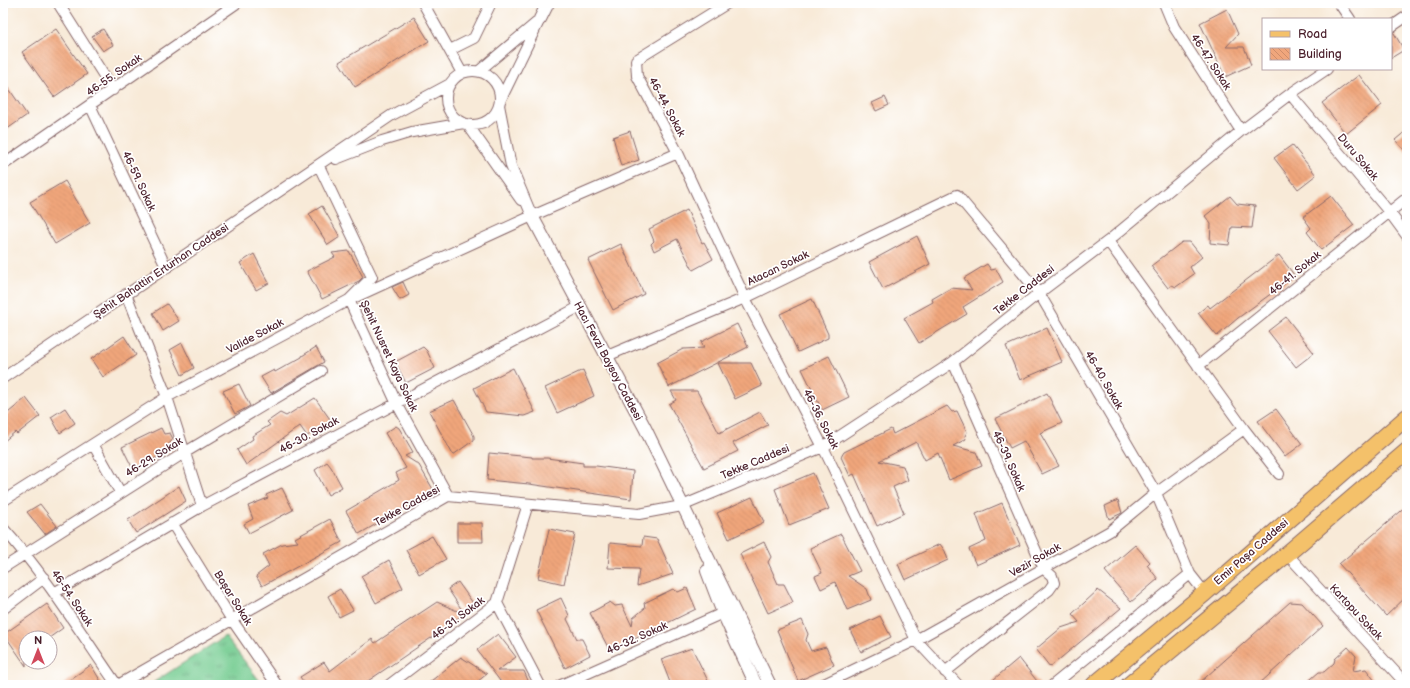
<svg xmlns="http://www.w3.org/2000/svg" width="1410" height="688" font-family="'Balsamiq Sans',sans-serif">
<defs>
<pattern id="grass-tufts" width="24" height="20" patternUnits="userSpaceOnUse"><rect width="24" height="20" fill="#74cc91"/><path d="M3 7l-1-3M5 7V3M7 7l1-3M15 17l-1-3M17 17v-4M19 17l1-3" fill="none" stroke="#61a577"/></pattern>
<pattern id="building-back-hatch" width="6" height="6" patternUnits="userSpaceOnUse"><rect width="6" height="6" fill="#f0a67c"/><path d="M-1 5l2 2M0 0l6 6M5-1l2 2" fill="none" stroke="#cf8e6b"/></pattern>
</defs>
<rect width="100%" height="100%" fill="#fff"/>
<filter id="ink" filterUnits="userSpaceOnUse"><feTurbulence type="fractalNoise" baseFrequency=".025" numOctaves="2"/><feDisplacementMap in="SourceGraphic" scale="8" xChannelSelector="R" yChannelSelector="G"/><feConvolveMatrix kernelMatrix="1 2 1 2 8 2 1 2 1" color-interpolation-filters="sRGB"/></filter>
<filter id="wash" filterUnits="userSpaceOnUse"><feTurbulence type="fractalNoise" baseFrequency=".012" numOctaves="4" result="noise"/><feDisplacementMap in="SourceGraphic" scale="16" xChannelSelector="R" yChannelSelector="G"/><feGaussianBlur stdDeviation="0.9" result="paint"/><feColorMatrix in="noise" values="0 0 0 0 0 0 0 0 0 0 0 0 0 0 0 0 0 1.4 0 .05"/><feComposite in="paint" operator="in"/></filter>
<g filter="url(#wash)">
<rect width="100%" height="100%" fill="#f8ead8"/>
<path fill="url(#grass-tufts)" stroke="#5f765e" d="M 225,636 L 263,685 L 155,685 L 154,682 Z"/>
<g id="blocks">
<path fill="url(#building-back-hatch)" d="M 1227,9 L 1238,34 L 1226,47 L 1244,47 L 1251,65 L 1225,77 L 1200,23 Z
M 414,17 L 429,41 L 355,87 L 339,62 Z
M 56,29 L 87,74 L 54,97 L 22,52 Z
M 103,29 L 113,45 L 103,51 L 92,36 Z
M 1394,33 L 1404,50 L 1391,58 L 1391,33 Z
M 1359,75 L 1382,105 L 1346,134 L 1322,103 Z
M 3,80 L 27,115 L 3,132 Z
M 885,97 L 889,105 L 876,111 L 872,103 Z
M 1407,130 L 1407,153 L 1395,140 Z
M 630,131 L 639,160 L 621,166 L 613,137 Z
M 1292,145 L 1316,175 L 1298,189 L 1274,158 Z
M 65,181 L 90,223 L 55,244 L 30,202 Z
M 1230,196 L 1237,204 L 1255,206 L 1252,228 L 1232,227 L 1229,245 L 1210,243 L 1211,224 L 1205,216 Z
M 1331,196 L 1354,225 L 1321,250 L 1307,232 L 1311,228 L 1303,217 Z
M 322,206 L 340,237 L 328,245 L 309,214 Z
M 687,210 L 702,243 L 704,242 L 713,259 L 693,270 L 677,239 L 654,251 L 651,244 L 654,241 L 649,229 Z
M 917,236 L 930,264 L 883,289 L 869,262 Z
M 1182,242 L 1190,242 L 1202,257 L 1190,267 L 1194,274 L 1176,287 L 1172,285 L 1168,288 L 1151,266 Z
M 621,244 L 644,294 L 613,310 L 588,260 Z
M 349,251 L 363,277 L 359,281 L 322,299 L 307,271 L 335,257 L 332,253 Z
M 254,254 L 269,283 L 256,290 L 240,263 Z
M 1279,255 L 1295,276 L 1238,318 L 1217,336 L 1198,313 L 1208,305 L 1210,308 Z
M 987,264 L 991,270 L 996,269 L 1003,282 L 963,307 L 967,314 L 919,343 L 904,318 L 933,302 L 932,299 L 951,288 L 972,290 L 964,278 Z
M 403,282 L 409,295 L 400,300 L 392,287 Z
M 812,299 L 828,334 L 828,338 L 798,352 L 780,314 Z
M 167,304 L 179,321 L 163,331 L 153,313 Z
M 1286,317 L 1314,353 L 1296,367 L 1268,331 Z
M 737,324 L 748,347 L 669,387 L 657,363 L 683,349 L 704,348 L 701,342 Z
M 1047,328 L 1062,362 L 1020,380 L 1006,346 Z
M 124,336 L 136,355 L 103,377 L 91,359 Z
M 182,343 L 194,368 L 182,375 L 170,350 Z
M 316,347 L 324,362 L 271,393 L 261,377 L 274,370 L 275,372 L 302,357 L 302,356 Z
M 423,347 L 427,351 L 435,368 L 406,383 L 395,362 Z
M 829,356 L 849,397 L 822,410 L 802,369 Z
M 718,363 L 751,363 L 762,386 L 735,399 Z
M 513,368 L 535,412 L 524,416 L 486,412 L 474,388 Z
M 583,370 L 594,396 L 557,413 L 545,388 Z
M 239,384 L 250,406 L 235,414 L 223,391 Z
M 671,391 L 697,391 L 719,433 L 760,412 L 768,425 L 733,443 L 738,451 L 704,468 L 669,404 L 676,400 Z
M 1047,393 L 1062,423 L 1040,433 L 1059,466 L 1042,474 L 1024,441 L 1010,448 L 995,419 Z
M 26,398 L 40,416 L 17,434 L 15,432 L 3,442 L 3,417 Z
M 315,398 L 332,422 L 307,436 L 300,426 L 246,465 L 237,450 L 253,439 L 252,436 L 270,425 L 267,422 L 280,413 L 286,416 Z
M 454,400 L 474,436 L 474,440 L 453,455 L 429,411 Z
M 947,406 L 952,412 L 957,411 L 967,432 L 965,436 L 966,439 L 953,446 L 976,452 L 982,466 L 949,480 L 938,453 L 925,460 L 916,442 L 879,461 L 903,466 L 908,480 L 893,487 L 904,513 L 877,526 L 854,474 L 850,476 L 841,457 L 844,452 L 891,429 L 893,434 Z
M 65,408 L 75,423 L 60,433 L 51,417 Z
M 1276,409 L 1302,444 L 1285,457 L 1258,421 Z
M 396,426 L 399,428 L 413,452 L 405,456 L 419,465 L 434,491 L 359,534 L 346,511 L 399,480 L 396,473 L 406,468 L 385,433 Z
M 161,428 L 164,434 L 170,433 L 173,439 L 169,444 L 172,450 L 133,469 L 122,447 Z
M 489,453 L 532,457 L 532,458 L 547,458 L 583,463 L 583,466 L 596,466 L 633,471 L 631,499 L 529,484 L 487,480 Z
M 327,462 L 331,467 L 342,487 L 328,495 L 315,470 Z
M 813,473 L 829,509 L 789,525 L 775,489 Z
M 179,486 L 186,501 L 136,533 L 128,520 Z
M 282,488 L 293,510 L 249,533 L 244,524 L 253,519 L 248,506 L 268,498 L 266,495 Z
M 752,497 L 764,522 L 729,539 L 717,513 Z
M 1118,500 L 1122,513 L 1109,519 L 1105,506 Z
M 1002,503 L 1020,545 L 976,565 L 969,549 L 986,541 L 976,514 Z
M 40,504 L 57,526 L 45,534 L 27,512 Z
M 1407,506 L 1407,596 L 1386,616 L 1339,564 Z
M 330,519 L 342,542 L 262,586 L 256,576 L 269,566 L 263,554 L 282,544 L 298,542 L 295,538 Z
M 457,523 L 482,523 L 483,542 L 457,542 Z
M 549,529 L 575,534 L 564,584 L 538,578 Z
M 841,534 L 860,571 L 848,576 L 867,589 L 871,600 L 847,610 L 835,582 L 821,589 L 815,576 L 822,573 L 810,548 Z
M 432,536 L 446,559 L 419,574 L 406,550 Z
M 643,537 L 657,539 L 673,574 L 637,586 L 639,569 L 608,568 L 610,543 L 642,546 Z
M 764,542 L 771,557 L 768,562 L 778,584 L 784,584 L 793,602 L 768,613 L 740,554 Z
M 940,544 L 945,551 L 948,560 L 905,580 L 898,564 Z
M 1135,545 L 1150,562 L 1147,565 L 1158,579 L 1131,602 L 1105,571 Z
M 389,560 L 403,588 L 376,603 L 361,576 Z
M 458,582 L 475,606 L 464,613 L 448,589 Z
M 687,588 L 696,609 L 610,651 L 590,613 L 610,602 L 615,606 L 622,605 L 632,626 L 633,618 L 645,608 L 644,603 L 673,589 L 678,592 Z
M 340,589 L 353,610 L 339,617 L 328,596 Z
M 1098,590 L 1121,608 L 1050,667 L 1036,649 L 1061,628 L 1079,622 L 1072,614 Z
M 561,598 L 568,613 L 569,616 L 567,619 L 577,639 L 582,639 L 590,655 L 565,668 L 536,610 Z
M 437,602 L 464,614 L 452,622 L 453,623 L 362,685 L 306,685 L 300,677 L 324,662 L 330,671 L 372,639 L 375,643 Z
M 1290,602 L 1302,603 L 1323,626 L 1258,685 L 1197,685 Z
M 47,604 L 63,628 L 49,638 L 26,638 L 26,666 L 4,634 Z
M 880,616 L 891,637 L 861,652 L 850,630 Z
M 802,620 L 808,634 L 806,640 L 811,651 L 826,647 L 834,665 L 798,681 L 777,630 Z
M 498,634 L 516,657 L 497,671 L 524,671 L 530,685 L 503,685 L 477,650 Z
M 1348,647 L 1356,656 L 1353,671 L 1366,669 L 1375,681 L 1370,685 L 1304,685 L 1319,672 L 1324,672 L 1334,663 L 1335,659 Z
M 692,648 L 710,685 L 671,685 L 661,659 Z
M 461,657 L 487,674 L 473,685 L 426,685 Z
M 1019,658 L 1040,685 L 987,685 Z
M 91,665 L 103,685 L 62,685 Z"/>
</g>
</g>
<g filter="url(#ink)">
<use href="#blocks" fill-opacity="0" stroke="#876668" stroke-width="1"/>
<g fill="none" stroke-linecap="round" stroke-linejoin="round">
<g stroke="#876668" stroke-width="12">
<path id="minor" d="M 58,3 L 113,90
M 423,3 L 462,73
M 728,3 L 636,60 L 637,76 L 678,153 L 745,298 L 823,447 L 916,640 L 958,685
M 1164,3 L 1174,27 L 1241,131
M 1339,3 L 1350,19
M 1391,27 L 1407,16
M 450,50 L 474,38 L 491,3
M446 98a27 27 0 1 1 54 0a27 27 0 1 1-54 0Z
M 479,71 L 536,23
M 1290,94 L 1390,213 L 1407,236
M 500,101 L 540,19
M 90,105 L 166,267
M 499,105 L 511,166 L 532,216
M 468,125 L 521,200
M 336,159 L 382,141 L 412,132 L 464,123
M 3,165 L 237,3
M 319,166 L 372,277 L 349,300 L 396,402 L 448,496
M 1108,241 L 1244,429 L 1279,474
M 126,294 L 167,397 L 202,506
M 607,356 L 745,298 L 957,195 L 1039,293 L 1156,493 L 1190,574 L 1205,593
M 1198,366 L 1407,198
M 3,378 L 392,115 L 450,84
M 93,444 L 120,492
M 3,501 L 167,397 L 349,300 L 532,216 L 678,153
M 172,523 L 232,620 L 277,685
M 3,528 C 46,576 80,632 117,685
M 1287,554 L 1407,685
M 3,568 L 184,453 L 321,371
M 54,593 L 202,506 L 579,307
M 497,603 L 540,685
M 3,609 L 44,578
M 945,672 L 1049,590 L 1054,583 L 1052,576 L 1044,569 L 953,362
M 118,685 L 448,496 L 639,514 L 682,506 L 823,447 L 953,362 L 1039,293 L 1108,241 L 1241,131 L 1290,94 L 1327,69
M 389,685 L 497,603 L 528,504
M 561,685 L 723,613
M 822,685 L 916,640 L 1110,531 L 1156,493 L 1244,429
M 1053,685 L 1190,574"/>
</g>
<g stroke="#876668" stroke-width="14">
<path id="tertiary" d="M 540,19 L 548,3
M 532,216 L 645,428 L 770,685
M 707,571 L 723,613 L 756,685"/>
</g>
<g stroke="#876668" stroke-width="18">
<path id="primary" d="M 1094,685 L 1205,593 L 1407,417
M 1129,685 L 1287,554 L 1407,451"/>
</g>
<use href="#minor" stroke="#fff" stroke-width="10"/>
<use href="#tertiary" stroke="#fff" stroke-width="12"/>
<use href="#primary" stroke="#f4c16a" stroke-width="16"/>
</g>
</g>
<g text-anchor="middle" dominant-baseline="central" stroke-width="3.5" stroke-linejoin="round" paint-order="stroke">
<g font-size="11" fill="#4a1f2b" stroke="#fff">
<text transform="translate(1211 62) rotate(57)">46-47. Sokak</text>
<text transform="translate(114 75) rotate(-35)">46-55. Sokak</text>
<text transform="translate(667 107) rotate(62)">46-44. Sokak</text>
<text transform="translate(1358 157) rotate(50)">Duru Sokak</text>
<text transform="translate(139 181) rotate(65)">46-59. Sokak</text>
<text transform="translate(778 268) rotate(-26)">Atacan Sokak</text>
<text transform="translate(161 271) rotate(-34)">Şehit Bahattin Erturhan Caddesi</text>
<text transform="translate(1295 273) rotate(-39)">46-41. Sokak</text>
<text transform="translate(1024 290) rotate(-38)">Tekke Caddesi</text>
<text transform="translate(255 336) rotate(-28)">Valide Sokak</text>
<text transform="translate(389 356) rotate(65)">Şehit Nusret Kaya Sokak</text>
<text transform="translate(608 361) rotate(62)">Hacı Fevzi Baysoy Caddesi</text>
<text transform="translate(1104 380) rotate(60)">46-40. Sokak</text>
<text transform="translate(821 419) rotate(63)">46-36. Sokak</text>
<text transform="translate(309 435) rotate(-28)">46-30. Sokak</text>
<text transform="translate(154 457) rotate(-32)">46-29. Sokak</text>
<text transform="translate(1009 461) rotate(66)">46-39. Sokak</text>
<text transform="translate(755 462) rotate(-23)">Tekke Caddesi</text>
<text transform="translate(407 506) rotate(-29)">Tekke Caddesi</text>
<text transform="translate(1251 552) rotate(-41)">Emir Paşa Caddesi</text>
<text transform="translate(1035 560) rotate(-30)">Vezir Sokak</text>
<text transform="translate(72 598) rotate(56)">46-54. Sokak</text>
<text transform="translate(233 598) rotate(58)">Başar Sokak</text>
<text transform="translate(1356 612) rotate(47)">Kartopu Sokak</text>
<text transform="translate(458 618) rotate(-37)">46-31. Sokak</text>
<text transform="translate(637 638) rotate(-24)">46-32. Sokak</text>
</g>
</g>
<rect width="1410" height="688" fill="none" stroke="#fff" stroke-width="16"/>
<rect x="1262" y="18" width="130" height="52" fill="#ffffff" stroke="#b7a5aa"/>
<rect x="1270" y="31" width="20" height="6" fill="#f4c16a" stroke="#b7a5aa"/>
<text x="1298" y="38" font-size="12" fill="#4a1f2b">Road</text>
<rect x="1270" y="48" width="20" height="12" fill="url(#building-back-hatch)" stroke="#b7a5aa"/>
<text x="1298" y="58" font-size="12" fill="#4a1f2b">Building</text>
<g transform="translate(38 650)"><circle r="19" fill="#ffffff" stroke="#b7a5aa"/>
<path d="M0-3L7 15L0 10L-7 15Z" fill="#d1495b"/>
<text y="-6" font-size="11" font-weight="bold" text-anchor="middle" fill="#4a1f2b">N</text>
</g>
</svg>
